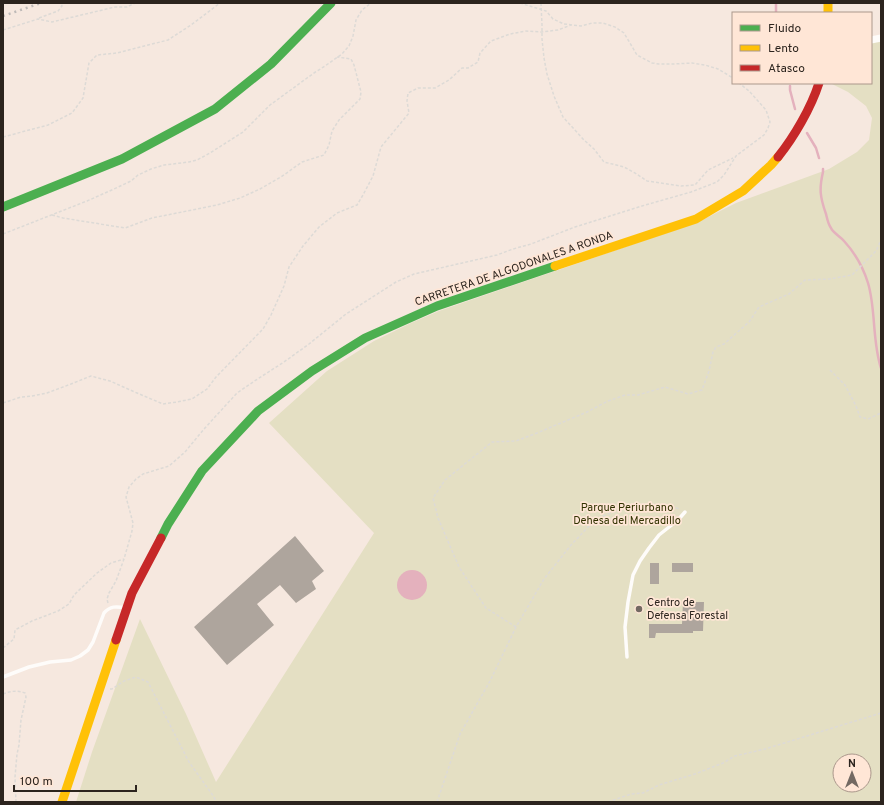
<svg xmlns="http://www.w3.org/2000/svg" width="884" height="805" font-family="Overpass,sans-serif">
<rect width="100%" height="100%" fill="#f6e8df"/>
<path fill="#e4dfc3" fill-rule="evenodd" d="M 881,40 L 881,802 L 76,802 L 92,752 L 140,619 L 186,714 L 216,782 L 374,533 L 269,423 L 327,371 L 374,341 L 411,323 L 439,311 L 698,222 L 736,203 L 829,169 L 857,152 L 869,140 L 872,118 L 866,106 L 848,92 L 830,83 L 871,83 L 871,41 ZM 840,761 L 864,761 L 864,785 L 840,785 Z"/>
<path fill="#e4b1bd" d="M397 585a15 15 0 1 1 30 0a15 15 0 1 1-30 0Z"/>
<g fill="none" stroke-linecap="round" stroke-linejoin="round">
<path stroke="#e4b1bd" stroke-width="2.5" d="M 776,3 L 776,13
M 790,86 L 790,90 L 795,109
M 807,133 L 816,148 L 819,158
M 823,169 L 823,172 C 819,189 820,197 826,214 C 827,218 828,224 831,228 C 833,233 840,236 844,241 C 855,253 863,267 868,283 C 876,309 872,341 881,368"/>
</g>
<path fill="#aea59d" d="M 295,536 L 324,571 L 312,581 L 316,589 L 296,603 L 280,585 L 257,604 L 274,625 L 227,665 L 194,627 Z
M 650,563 L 659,563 L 659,584 L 650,584 Z
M 672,563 L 693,563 L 693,572 L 672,572 Z
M 683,602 L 704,602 L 703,631 L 693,631 L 693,633 L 656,633 L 655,638 L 649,638 L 649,624 L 682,624 Z"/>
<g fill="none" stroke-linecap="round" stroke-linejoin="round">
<path stroke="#dddad6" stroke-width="1.5" stroke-dasharray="3 2" stroke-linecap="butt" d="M 520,3 L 546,11 L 553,19 L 564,24 L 581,26 L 592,23 L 603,23 L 615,27 L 624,33 L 637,55 L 652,63 L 659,64 L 672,64 L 692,63 L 705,65 L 718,69 L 733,78
M 541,3 L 542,25 L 542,39 L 544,58 L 547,74 L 554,96 L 563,117 L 584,140 L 594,149 L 604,162 L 624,167 L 635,173 L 647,181 L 681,186 L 695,185 L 708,170 L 733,158
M 39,18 L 58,11 L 62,6 L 61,3
M 3,30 L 38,19 L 52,22 L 115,7 L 127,7 L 135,3
M 3,137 L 48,125 L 72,113 L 83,98 L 89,63 L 97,55 L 117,53 L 168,40 L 191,25 L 220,3
M 52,215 L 63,218 L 125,228 L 152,218 L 217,205 L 240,198 L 260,189 L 281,177 L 302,162 L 324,155 L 329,145 L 332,131 L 339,120 L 360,99 L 361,92 L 354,65 L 351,59 L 337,57
M 3,234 L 87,201 L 114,189 L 131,181 L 138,175 L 151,169 L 164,165 L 189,162 L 197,160 L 210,153 L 243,132 L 270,105 L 314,73 L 325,66 L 342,54 L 349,46 L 353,36 L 356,20 L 362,10 L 371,3
M 830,370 L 845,385 L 856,406 L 860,417 L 868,419 L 881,413
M 3,403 L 21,397 L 32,396 L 47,393 L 71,384 L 91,376 L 110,381 L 137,393 L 163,404 L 177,402 L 192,399 L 207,389 L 216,377 L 263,329 L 271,315 L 284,286 L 289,267 L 303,246 L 319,227 L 337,213 L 357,205 L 363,195 L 373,176 L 381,147 L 409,113 L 407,101 L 408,93 L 418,88 L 435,88 L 449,80 L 462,68 L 468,68 L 478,62 L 480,53 L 491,41 L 510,34 L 526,31 L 542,32 L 558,30 L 571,25
M 108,603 L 107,599 L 109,593 L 116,581 L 124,559 L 132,531 L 133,523 L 126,497 L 129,487 L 136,479 L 143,474 L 169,466 L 185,452 L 204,429 L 237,393 L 256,380 L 284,362 L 309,344 L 346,314 L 396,282 L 414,274 L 497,255 L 513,249 L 531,244 L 575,227 L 642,206 L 691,192 L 717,182 L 724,175 L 736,156 L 764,135 L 768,128 L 770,122 L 766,110 L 749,91 L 739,83
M 516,627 L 486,608 L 459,567 L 438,518 L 433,498 L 445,480 L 492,442 L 516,441 L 537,433 L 587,412 L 608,401 L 625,395 L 638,395 L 665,387 L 688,394 L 702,390 L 709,371 L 713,352 L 716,347 L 724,344 L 749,322 L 759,307 L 789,294 L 805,280 L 830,279 L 852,275 L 876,251 L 881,240
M 3,648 L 14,639 L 15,630 L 32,621 L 58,611 L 69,604 L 74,595 L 97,573 L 111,563 L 124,559
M 110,689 L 112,689 L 124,681 L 136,677 L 148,682 L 189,762 L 214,797 L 216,802
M 3,694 C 10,691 18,690 25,693 L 26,697 L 21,720 L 19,745 L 17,754 L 15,777 L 16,802
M 437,802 L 460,734 L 490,681 L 516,627 L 544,579 L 571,545 L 591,524 L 603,516 L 623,508 L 643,504 L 665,505 L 680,509
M 608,802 L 631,794 L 643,793 L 659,785 L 695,774 L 723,763 L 735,756 L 765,749 L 881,713"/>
<path stroke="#fefcfa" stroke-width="3.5" d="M 627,657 L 625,627 L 628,602 L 633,575 L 640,561 L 649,548 L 659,535 L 678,520 L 685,512
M 3,677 L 29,667 L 50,662 L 71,660 L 80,656 L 88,650 L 93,642 L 104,613 C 110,606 116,606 126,608"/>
<path stroke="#fefcfa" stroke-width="7" d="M 871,40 L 881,38"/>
<path stroke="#4caf50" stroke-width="9" d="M 3,207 L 122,159 L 215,109 L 271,64 L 331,3
M 161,538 L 168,524 L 202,471 L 258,411 L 312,371 L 365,338 L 437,306 L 555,266"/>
<path stroke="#ffc107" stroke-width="9" d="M 828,3 L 828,13
M 555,266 L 696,219 L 743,191 L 771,165 L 778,157
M 62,802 L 116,640"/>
<path stroke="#c62828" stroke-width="9" d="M 778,157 C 794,137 811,108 819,83
M 116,640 L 132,593 L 161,538"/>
<path stroke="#bebab8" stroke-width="2.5" stroke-dasharray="2 4" stroke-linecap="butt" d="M 3,16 L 41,3"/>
</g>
<circle fill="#736962" stroke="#ffe6d6" stroke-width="1.5" cx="639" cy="609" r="4"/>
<g text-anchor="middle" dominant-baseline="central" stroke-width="3.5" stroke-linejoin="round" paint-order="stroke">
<g font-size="11" fill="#2c241e" stroke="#ffe6d6">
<text transform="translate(514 269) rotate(-19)">CARRETERA DE ALGODONALES A RONDA</text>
</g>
<g font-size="11" fill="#313200" stroke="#ffe6d6">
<text x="627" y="508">Parque Periurbano<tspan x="627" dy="13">Dehesa del Mercadillo</tspan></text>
</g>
<g font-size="11" fill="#2c241e" stroke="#ffe6d6" text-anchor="start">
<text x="647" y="603">Centro de<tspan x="647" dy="13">Defensa Forestal</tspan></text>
</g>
</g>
<rect width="884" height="805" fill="none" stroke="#2c241e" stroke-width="8"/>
<rect x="732" y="12" width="140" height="72" fill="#ffe6d6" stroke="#ab988c"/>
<rect x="740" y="25" width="20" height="6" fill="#4caf50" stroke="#ab988c"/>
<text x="768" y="32" font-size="12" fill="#2c241e">Fluido</text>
<rect x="740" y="45" width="20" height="6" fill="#ffc107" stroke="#ab988c"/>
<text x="768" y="52" font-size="12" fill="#2c241e">Lento</text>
<rect x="740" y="65" width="20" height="6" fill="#c62828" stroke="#ab988c"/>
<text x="768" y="72" font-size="12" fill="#2c241e">Atasco</text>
<g transform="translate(852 773)"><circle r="19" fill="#ffe6d6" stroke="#ab988c"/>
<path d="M0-3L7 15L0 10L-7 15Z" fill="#736962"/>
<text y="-6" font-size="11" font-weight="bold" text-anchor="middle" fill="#2c241e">N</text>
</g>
<path d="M14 785v6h122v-6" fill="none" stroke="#2c241e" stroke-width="2"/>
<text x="20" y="785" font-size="12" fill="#2c241e" stroke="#ffe6d6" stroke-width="3" paint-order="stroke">100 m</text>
</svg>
